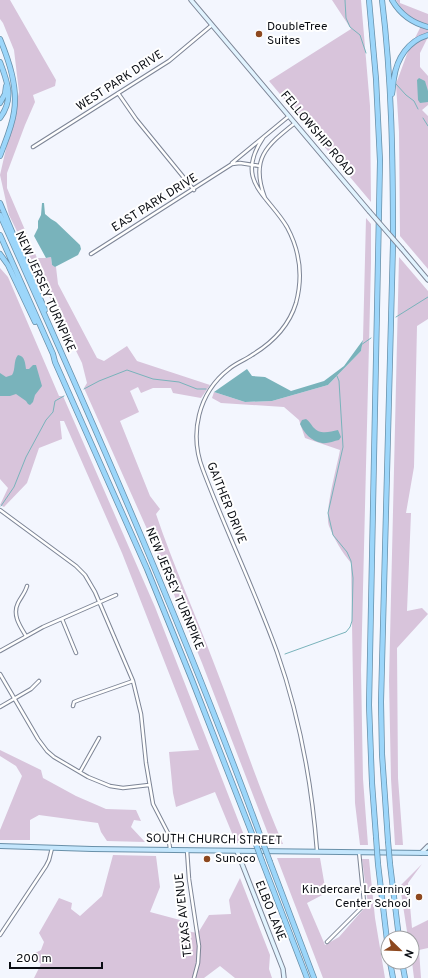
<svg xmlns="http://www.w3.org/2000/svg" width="428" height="978" font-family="Overpass,sans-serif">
<rect width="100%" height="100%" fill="#f3f6fe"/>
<path fill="#d8c4db" d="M 0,0 L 10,0 L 56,80 L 55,86 L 33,95 L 35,102 L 25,125 L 7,173 L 7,188 L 37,258 L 46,258 L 51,257 L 52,265 L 56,267 L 58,284 L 97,358 L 104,361 L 127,346 L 137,361 L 210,385 L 201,398 L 173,393 L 171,388 L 153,388 L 141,393 L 138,387 L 130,391 L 139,412 L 120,421 L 150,496 L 160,509 L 156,514 C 173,565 196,615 215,666 C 238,725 258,786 283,844 L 272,844 L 202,663 L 151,538 L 84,388 L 87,383 L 82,363 L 9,215 L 0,175 L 19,92 L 14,50 L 3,23 L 0,19 Z
M 332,0 L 361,0 L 370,106 L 371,202 L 269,81 L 351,29 Z
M 396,0 L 400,0 L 400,3 L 428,14 L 428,37 L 420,53 L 420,67 L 428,76 L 428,105 L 422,110 L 428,116 L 428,269 L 400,236 L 399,132 L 396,84 L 407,54 L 422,24 L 404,13 Z
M 366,218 L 371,224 L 371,263 L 361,670 L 363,779 L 368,845 L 360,845 L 355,803 L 351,563 C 342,552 334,539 329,526 C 324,512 337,467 340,450 L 305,438 L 299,420 L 284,407 L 221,403 L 212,398 L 214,392 L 245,402 L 272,401 L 328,385 L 361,351 L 363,340 Z
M 399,257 L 428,291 L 428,319 L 417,326 L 414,467 L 406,513 L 411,513 L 407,611 L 422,608 L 428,614 L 397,648 L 398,778 L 403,845 L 395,845 L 391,779 L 389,681 Z
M 0,268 L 8,277 L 59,396 L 63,396 L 155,607 L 247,843 L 236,843 L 215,792 L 176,807 L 173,793 L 169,752 L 199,750 L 122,553 L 64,421 L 60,421 L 62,439 L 39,448 L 27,483 L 4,507 L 0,505 L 8,488 L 0,479 Z
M 0,750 L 41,770 L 43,778 L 76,796 L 106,809 L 136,810 L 141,821 L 134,820 L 131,827 L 145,842 L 107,841 L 101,832 L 98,823 L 39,815 L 30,820 L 30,840 L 0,840 L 0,830 L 22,776 L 16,766 L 0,756 Z
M 113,855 L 156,856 L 160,887 L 150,912 L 180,920 L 179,930 L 198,933 L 209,915 L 231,914 L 229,900 L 240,878 L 270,955 L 269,969 L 272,978 L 235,978 L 220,966 L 204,978 L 34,978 L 41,964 L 31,955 L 41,950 L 44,942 L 39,933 L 59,898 L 72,903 L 71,909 L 80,916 L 102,896 Z
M 277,858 L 320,858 L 326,893 L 307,903 L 325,945 L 339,937 L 368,904 L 362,859 L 369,859 L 375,918 L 385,978 L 323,978 Z
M 422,864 L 408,883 L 412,928 L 428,920 L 428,948 L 419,950 L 421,978 L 414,978 L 412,962 L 412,938 L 408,938 L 400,886 Z"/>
<path fill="#79b3bb" d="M 419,78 L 425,81 L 428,91 L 428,102 L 420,103 L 418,100 L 417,80 Z
M 44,203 L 45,214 L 51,219 L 56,222 L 80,245 L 81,249 L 78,255 L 55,267 L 52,265 L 51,257 L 46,258 L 34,236 L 38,228 L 38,221 L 41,215 L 42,203 Z
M 363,340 L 361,351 L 328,385 L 272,401 L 245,402 L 214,392 L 247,369 L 252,376 L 265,377 L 291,391 L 324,381 L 344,366 Z
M 18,355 C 25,356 25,363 26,369 L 29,369 L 33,365 L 36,365 L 42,386 L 35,395 L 33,402 L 30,405 L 28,404 L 26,401 L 16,394 L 10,396 L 0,396 L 0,373 L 6,377 L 12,375 C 16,369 13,361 18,355 Z
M 306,419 C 309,421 310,423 313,427 C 320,435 329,432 338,430 L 341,437 L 339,440 C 334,441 327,444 322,443 C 311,441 304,433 300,424 L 302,420 Z"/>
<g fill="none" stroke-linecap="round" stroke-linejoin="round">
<path stroke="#79b3bb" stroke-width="1" d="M 345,0 L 346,18 L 350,27 L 360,35 L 366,53
M 396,84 L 406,95 L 414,101 L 418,109
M 423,118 L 428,126
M 396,317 L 428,297
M 361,345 L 371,338
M 84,389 L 99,381 L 127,370 L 153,379 L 179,382 L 197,389 L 206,389
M 1,506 L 14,487 L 26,457 L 46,420 L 53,412 L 55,401 L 64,396
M 285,654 L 346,632 L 350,627 L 352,621 L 353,578 L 351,561 L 347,552 L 333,535 L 328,513 L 343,447 L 339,381 L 337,376"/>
<g stroke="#7d8596" stroke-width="4.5">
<path id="street" d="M 118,93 L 136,119 L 194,190
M 263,138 C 234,181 268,195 287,227 C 300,251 303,277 296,303 C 289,326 272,343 252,355 C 245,360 236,363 229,369 C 198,393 189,434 203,470 C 226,531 255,591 277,652 C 299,715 312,785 317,851
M 33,147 L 169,61 L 212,25
M 232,163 L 289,116
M 265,198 C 250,159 266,146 295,123
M 91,254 L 232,164 L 240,163 L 260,166
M 0,510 L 76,566 L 85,575 L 95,592 L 133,681 L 141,714 L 146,763 L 153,804 L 168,833 L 170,849
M 62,619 L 76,653
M 26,636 C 20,626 12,615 18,603 C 21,597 25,593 27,586
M 0,651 L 43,627 L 116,595
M 0,674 L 38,739 L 47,751 L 54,757 L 88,777 L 110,786 L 123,788 L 149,785
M 73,706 L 74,702 L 79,700 L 133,681
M 0,707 L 31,689 L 39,681
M 80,772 L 99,738
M 187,850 L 189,879 L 199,946 L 198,963 L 194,978
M 0,935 L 46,866 L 49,860 L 52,848
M 327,942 L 363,906 L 364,902 L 359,852"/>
</g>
<g stroke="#7d8596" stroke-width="5.5">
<path id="secondary" d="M 191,0 L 369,211
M 402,249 L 428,280
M 237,851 L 283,969 L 284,978
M 421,853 L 428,846"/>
</g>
<g stroke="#6990a9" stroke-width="6">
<path id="primary" d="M 0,846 L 92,849 L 428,853"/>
</g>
<g stroke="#6990a9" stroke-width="6">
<path id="highway" d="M 369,0 L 376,79 L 380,161 L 369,705 L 372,783 L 376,837
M 382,0 C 392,81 393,163 393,244 L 381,702 L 382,754 L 388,841
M 392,0 C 400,14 412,23 428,27
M 0,39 C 9,61 18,87 14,112 C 12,127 5,142 0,156
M 0,62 C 8,83 14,99 0,118
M 392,94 C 393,89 393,83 394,78 C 397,58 408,41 428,35
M 0,103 L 5,94 L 6,86
M 0,203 L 45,310
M 0,215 C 93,422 185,630 263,843
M 0,235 L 53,354 L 55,362 L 147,569 L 192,680 L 254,839
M 0,254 L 8,265 L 35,322
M 262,861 L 307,978
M 270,862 L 314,978
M 378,864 L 388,949
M 390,864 L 399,938
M 390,962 L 393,978
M 402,962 L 405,978"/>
</g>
<use href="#street" stroke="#fff" stroke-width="2.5"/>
<use href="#secondary" stroke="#e1f3fe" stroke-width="3.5"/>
<use href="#primary" stroke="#c4e6fc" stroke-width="4"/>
<use href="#highway" stroke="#9cd6fa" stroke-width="4.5"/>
<g stroke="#7d8596" stroke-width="5.5" stroke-linecap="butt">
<path id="secondary-bridge" d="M 369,211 L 402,249"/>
</g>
<g stroke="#6990a9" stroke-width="6" stroke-linecap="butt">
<path id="highway-bridge" d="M 376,837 L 378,864
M 254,839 L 262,861
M 388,841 L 390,864
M 263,843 L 270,862"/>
</g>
<use href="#secondary-bridge" stroke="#e1f3fe" stroke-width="3.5"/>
<use href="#highway-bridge" stroke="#9cd6fa" stroke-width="4.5"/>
</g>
<g fill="#8d481f" stroke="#fff" stroke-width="1.5">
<circle cx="259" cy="34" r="4"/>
<circle cx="207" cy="859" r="4"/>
<circle cx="419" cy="897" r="4"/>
</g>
<g text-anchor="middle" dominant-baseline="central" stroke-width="4" stroke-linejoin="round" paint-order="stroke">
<g font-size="12" fill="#0a0d13" stroke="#fff" text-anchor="start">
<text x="267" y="27">DoubleTree<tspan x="267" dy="14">Suites</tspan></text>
<text x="215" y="859">Sunoco</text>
<text x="411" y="890" text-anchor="end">Kindercare Learning<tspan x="411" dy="14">Center School</tspan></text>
</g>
<g font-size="12" fill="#0a0d13" stroke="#fff">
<text transform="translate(120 81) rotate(-33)">WEST PARK DRIVE</text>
<text transform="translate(317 134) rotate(50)">FELLOWSHIP ROAD</text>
<text transform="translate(155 203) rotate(-32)">EAST PARK DRIVE</text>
<text transform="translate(45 292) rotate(66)">NEW JERSEY TURNPIKE</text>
<text transform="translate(226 503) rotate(68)">GAITHER DRIVE</text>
<text transform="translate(174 589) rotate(67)">NEW JERSEY TURNPIKE</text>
<text transform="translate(214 840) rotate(1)">SOUTH CHURCH STREET</text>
<text transform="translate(270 911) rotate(68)">ELBO LANE</text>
<text transform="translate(184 915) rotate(-96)">TEXAS AVENUE</text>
</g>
</g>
<g transform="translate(400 950) rotate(113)"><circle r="19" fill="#ffffff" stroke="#9d9ea1"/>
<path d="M0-3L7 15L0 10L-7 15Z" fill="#8d481f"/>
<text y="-6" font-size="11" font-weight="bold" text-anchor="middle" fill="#0a0d13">N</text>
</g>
<path d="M10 962v6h92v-6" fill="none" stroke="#0a0d13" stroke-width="2"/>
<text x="16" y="962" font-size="12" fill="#0a0d13" stroke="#ffffff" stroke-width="3" paint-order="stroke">200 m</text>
</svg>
